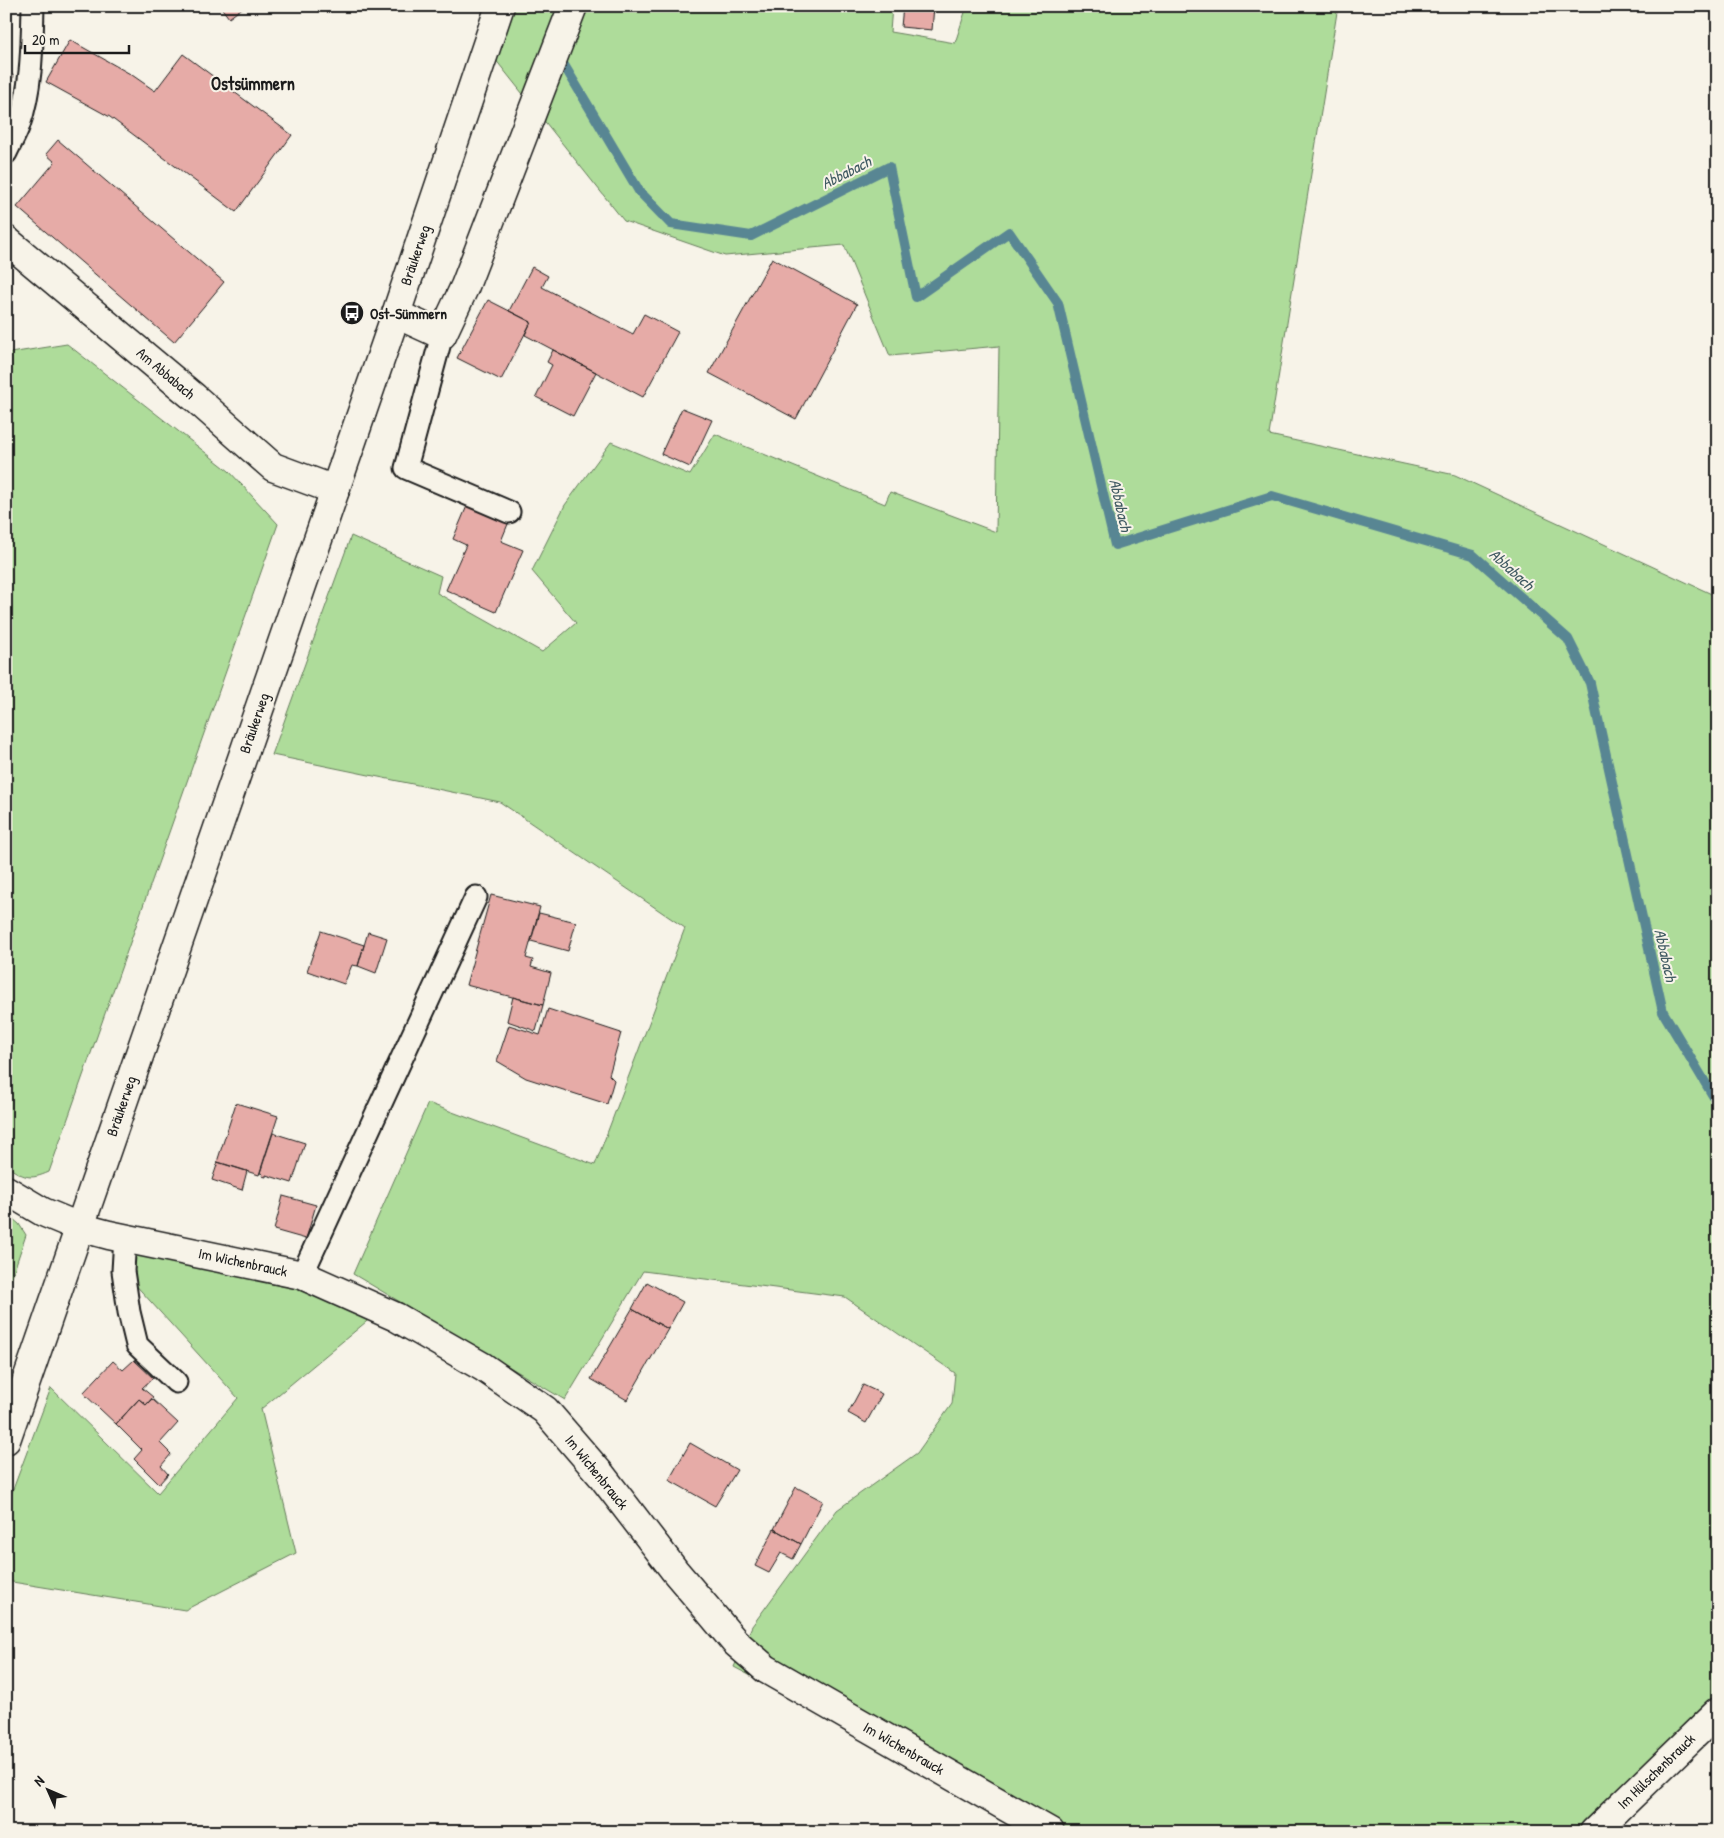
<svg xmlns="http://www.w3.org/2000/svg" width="1724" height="1838" font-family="'Patrick Hand',sans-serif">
<rect width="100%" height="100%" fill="#f7f3e8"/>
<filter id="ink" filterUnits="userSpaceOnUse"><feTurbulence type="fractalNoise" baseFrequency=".02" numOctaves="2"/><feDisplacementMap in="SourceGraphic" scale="10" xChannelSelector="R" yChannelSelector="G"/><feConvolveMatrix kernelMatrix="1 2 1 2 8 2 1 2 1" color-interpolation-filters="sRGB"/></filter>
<g filter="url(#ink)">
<path fill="#aedc9a" stroke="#657c5b" d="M 512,6 L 892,6 L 890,32 L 955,43 L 967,6 L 1338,6 L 1269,435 L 1455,475 L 1718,597 L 1718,1728 L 1610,1832 L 1035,1832 L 903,1756 L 734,1667 L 752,1626 L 837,1510 L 917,1453 L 952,1404 L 955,1373 L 845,1297 L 643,1271 L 565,1400 L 353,1274 L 428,1103 L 595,1165 L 685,928 L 500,802 L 272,755 L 351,536 L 441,576 L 437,593 L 542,652 L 576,623 L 532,571 L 565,505 L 611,442 L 690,475 L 715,434 L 885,504 L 890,492 L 996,532 L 999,346 L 890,356 L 844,245 L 725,256 L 624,221 L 495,59 Z
M 67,344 L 229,471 L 278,524 L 49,1172 C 29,1181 24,1177 6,1166 L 6,356 L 10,353 Z
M 6,1213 L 19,1224 L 26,1235 L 6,1294 Z
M 134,1250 L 300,1285 L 372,1317 L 261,1409 L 296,1553 L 185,1610 L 6,1581 L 6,1508 L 51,1388 L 158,1493 L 238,1398 L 132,1281 Z"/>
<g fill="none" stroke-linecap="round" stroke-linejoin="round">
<path stroke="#598693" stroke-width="10" d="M 564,65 L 639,191 L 671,224 L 751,236 L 889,167 L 916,297 L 1009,232 L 1058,303 L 1115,545 L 1272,496 L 1473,555 L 1568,639 L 1590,683 L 1663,1012 L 1718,1104"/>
</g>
<path fill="#e6aba7" stroke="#1c1c1c" d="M 220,6 L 245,6 L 229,18 Z
M 903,6 L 934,6 L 932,30 L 901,27 Z
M 70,40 L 132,75 L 155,91 L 183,54 L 292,135 L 236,212 L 110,117 L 46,82 Z
M 6,66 L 14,77 L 6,83 Z
M 58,140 L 224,282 L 174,342 L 17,207 L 55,162 L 46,154 Z
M 772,258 L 857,304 L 796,419 L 709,373 Z
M 532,267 L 548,276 L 542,287 L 633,334 L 644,314 L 678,332 L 643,397 L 525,335 L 531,322 L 509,311 Z
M 488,300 L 531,322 L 501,380 L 457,358 Z
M 553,350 L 596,372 L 573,416 L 536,397 L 552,365 L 547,362 Z
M 682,408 L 712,420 L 690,467 L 661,454 Z
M 467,506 L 508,524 L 501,541 L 523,550 L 496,612 L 446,590 L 466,545 L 453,539 Z
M 491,895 L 540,907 L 526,958 L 533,960 L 531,967 L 551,973 L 543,1005 L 466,985 Z
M 539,913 L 576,922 L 568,951 L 531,941 Z
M 321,931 L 364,945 L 358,966 L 352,965 L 344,984 L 307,971 Z
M 368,932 L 387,938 L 376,973 L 358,966 Z
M 513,997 L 543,1005 L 536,1031 L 507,1021 Z
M 548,1009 L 621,1033 L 609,1075 L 614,1080 L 607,1104 L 526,1078 L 497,1061 L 509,1025 L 540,1035 Z
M 236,1103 L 278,1116 L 259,1175 L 217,1162 Z
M 273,1133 L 305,1143 L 292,1183 L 266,1175 L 266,1177 L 262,1176 L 263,1174 L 260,1173 Z
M 218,1162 L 247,1171 L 242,1190 L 212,1180 Z
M 283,1196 L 316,1205 L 306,1239 L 274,1230 Z
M 647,1282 L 683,1302 L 668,1329 L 632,1309 Z
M 632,1309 L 668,1329 L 627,1400 L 591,1379 Z
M 134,1360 L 153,1378 L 142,1388 L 153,1397 L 146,1405 L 139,1399 L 116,1424 L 83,1393 L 113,1361 L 123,1370 Z
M 863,1385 L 882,1394 L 866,1423 L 848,1413 Z
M 139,1399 L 146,1405 L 152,1399 L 178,1423 L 160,1443 L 171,1454 L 161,1466 L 168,1474 L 159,1484 L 134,1459 L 142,1450 L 116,1424 Z
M 690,1443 L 737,1470 L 715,1506 L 669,1480 Z
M 796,1487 L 823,1501 L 801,1544 L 774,1529 Z
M 774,1529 L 801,1544 L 793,1559 L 781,1553 L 769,1573 L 755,1566 Z"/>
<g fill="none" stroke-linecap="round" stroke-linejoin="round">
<g stroke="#1c1c1c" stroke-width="25">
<path id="service" d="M 6,153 C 10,144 16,134 19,125 C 32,88 32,45 33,6
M 442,335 L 406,468 L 509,512
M 125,1237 L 123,1271 L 129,1312 L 137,1345 L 176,1382
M 302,1275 L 476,897"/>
</g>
<g stroke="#1c1c1c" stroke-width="31">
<path id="minor" d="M 6,240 L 195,398 L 273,467 L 335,490
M 396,314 L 442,335 L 465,286 L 573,6
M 6,1190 L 43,1212 L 79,1227 L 109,1235 L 302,1275 L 396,1317 L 483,1367 L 545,1410 L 602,1476 L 675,1571 L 709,1611 L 735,1642 L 766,1669 L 1050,1832
M 1594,1832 L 1718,1712"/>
</g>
<g stroke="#1c1c1c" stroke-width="31">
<path id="secondary" d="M 6,1440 L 396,314 L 500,6"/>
</g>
<use href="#service" stroke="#f7f3e8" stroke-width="21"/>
<use href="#minor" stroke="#f7f3e8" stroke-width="28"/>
<use href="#secondary" stroke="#f7f3e8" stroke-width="28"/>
</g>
</g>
<defs>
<g id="bus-disc" transform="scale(1.25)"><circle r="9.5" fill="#1c1c1c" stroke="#f7f3e8"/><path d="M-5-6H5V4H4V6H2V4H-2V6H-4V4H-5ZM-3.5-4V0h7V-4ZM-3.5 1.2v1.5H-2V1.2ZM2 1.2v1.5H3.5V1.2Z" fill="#fff"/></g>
</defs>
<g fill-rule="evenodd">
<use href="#bus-disc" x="352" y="313"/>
</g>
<g text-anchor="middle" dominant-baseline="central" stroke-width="4" stroke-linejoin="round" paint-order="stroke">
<g font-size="15" fill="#1c1c1c" stroke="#f7f3e8">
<text transform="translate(415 255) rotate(-71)">Bräukerweg</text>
<text transform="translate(166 373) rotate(40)">Am Abbabach</text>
<text transform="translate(254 723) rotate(-71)">Bräukerweg</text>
<text transform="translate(121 1106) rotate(-71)">Bräukerweg</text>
<text transform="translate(243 1262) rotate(12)">Im Wichenbrauck</text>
<text transform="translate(597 1472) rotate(51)">Im Wichenbrauck</text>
<text transform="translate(904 1748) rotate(30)">Im Wichenbrauck</text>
<text transform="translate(1656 1771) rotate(-44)">Im Hülschenbrauck</text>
</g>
<g font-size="15" font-weight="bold" fill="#1c1c1c" stroke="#f7f3e8" text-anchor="start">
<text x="370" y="313">Ost-Sümmern</text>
</g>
<g font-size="16" font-style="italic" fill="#405a62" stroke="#f7f3e8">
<text transform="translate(846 172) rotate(-27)">Abbabach</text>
<text transform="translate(1121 505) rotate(77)">Abbabach</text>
<text transform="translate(1512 569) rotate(42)">Abbabach</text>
<text transform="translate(1666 955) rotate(77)">Abbabach</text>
</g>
<g font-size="18" font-weight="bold" fill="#1c1c1c" stroke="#f7f3e8">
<text x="253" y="83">Ostsümmern</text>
</g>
</g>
<rect width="1724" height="1838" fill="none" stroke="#f7f3e8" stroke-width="25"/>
<rect x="12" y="12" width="1699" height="1813" fill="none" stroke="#1c1c1c" stroke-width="2" filter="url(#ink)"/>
<g transform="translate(48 1790) rotate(315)" stroke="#f7f3e8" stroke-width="4" paint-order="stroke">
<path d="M0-4L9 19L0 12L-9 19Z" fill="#1c1c1c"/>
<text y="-8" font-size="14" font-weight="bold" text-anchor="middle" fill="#1c1c1c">N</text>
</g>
<path d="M25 45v8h104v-8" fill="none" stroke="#1c1c1c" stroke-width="2.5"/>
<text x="32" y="45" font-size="15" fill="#1c1c1c" stroke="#f7f3e8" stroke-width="4" paint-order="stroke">20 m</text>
</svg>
